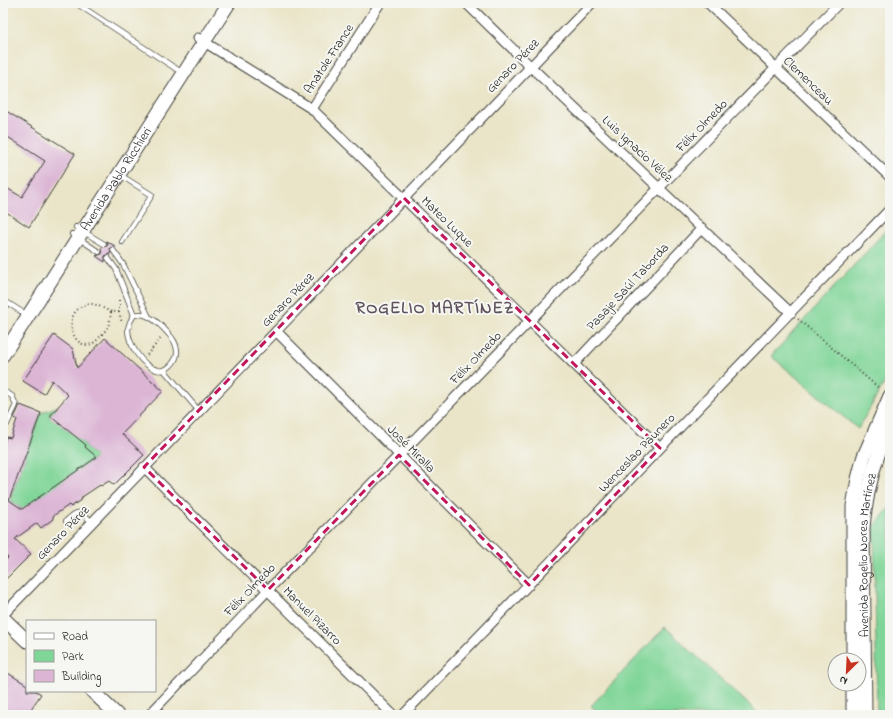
<svg xmlns="http://www.w3.org/2000/svg" width="893" height="718" font-family="'Indie Flower',sans-serif">
<rect width="100%" height="100%" fill="#f6f6f2"/>
<filter id="ink" filterUnits="userSpaceOnUse"><feTurbulence type="fractalNoise" baseFrequency=".025" numOctaves="2"/><feDisplacementMap in="SourceGraphic" scale="8" xChannelSelector="R" yChannelSelector="G"/><feConvolveMatrix kernelMatrix="1 2 1 2 8 2 1 2 1" color-interpolation-filters="sRGB"/></filter>
<filter id="wash" filterUnits="userSpaceOnUse"><feTurbulence type="fractalNoise" baseFrequency=".012" numOctaves="4" result="noise"/><feDisplacementMap in="SourceGraphic" scale="16" xChannelSelector="R" yChannelSelector="G"/><feGaussianBlur stdDeviation="0.9" result="paint"/><feColorMatrix in="noise" values="0 0 0 0 0 0 0 0 0 0 0 0 0 0 0 0 0 1.4 0 .05"/><feComposite in="paint" operator="in"/></filter>
<g filter="url(#wash)">
<rect width="100%" height="100%" fill="#eae5c8"/>
<path fill="#80d598" stroke="#4e785a" d="M 890,226 L 890,373 L 858,429 L 771,356 Z
M 58,406 L 49,417 L 53,421 L 55,419 L 86,445 L 85,447 L 96,456 L 90,462 L 23,510 L 11,501 L 11,496 L 41,413 Z
M 890,507 L 890,715 L 877,715 L 874,527 Z
M 665,627 L 760,715 L 601,715 L 591,706 Z"/>
<g id="blocks">
<path fill="#dcb5d5" d="M 3,109 L 75,154 L 29,227 L 3,210 L 3,186 L 22,197 L 45,161 L 3,134 Z
M 106,241 L 115,246 L 110,248 L 111,253 L 105,256 L 105,262 L 96,256 L 102,254 L 101,249 L 102,247 L 107,246 L 108,244 Z
M 54,335 L 73,349 L 77,368 L 105,338 L 163,391 L 122,434 L 144,455 L 114,485 L 109,481 L 101,486 L 100,485 L 82,497 L 82,499 L 71,507 L 69,505 L 53,516 L 53,519 L 41,528 L 37,523 L 15,539 L 31,554 L 3,582 L 3,563 L 8,558 L 3,553 L 3,446 L 6,437 L 11,438 L 17,419 L 14,418 L 20,405 L 41,413 L 9,500 L 22,509 L 97,457 L 85,447 L 86,445 L 50,416 L 68,395 L 52,380 L 44,394 L 23,381 Z
M 3,670 L 27,685 L 27,691 L 36,691 L 41,694 L 27,715 L 3,715 Z"/>
</g>
</g>
<g filter="url(#ink)">
<use href="#blocks" fill-opacity="0" stroke="#3b3a36" stroke-width="1"/>
<g fill="none" stroke-linecap="round" stroke-linejoin="round">
<g stroke="#3b3a36" stroke-width="6">
<path id="service" d="M 76,3 L 178,70
M 120,175 L 152,195 L 122,242
M 76,227 L 104,244
M 72,234 L 99,252
M 113,250 L 123,264 L 148,315
M 108,258 L 116,269 L 134,315
M 3,300 L 22,312
M 141,314 C 153,316 164,328 172,338 C 175,342 177,346 177,352 C 177,361 167,373 157,370 C 142,366 128,344 128,329 C 129,324 131,319 134,315 Z
M 164,370 L 199,411
M 3,391 L 12,396 L 16,405 L 7,424 L 3,430
M 66,521 C 72,516 74,512 82,513 L 92,522"/>
</g>
<g stroke="#3b3a36" stroke-width="11">
<path id="minor" d="M 466,3 L 531,67 L 791,313
M 708,3 L 890,177
M 198,38 L 312,109 L 660,448
M 312,109 L 380,3
M 276,331 L 529,585
M 574,364 L 702,228
M 144,467 L 393,715
M 3,615 L 592,3
M 149,715 L 268,590 L 839,3
M 403,715 L 890,209"/>
</g>
<g stroke="#3b3a36" stroke-width="15">
<g id="secondary">
<path id="s1" d="M 3,355 L 229,3"/>
<path d="M 3,618 L 27,641"/>
<path d="M 853,660 L 853,506 L 858,479 L 864,456 L 890,396"/>
<path d="M 853,684 L 853,715"/>
<path d="M 92,691 L 117,715"/>
<path id="s2" d="M 865,715 L 863,528 C 866,490 875,458 890,423"/>
</g>
</g>
<path stroke="#3b3a36" stroke-width="2" stroke-dasharray="1 3" stroke-linecap="butt" d="M 119,300 L 119,312 L 122,323
M 111,312 C 109,328 109,326 98,339 C 77,362 55,311 89,304 C 96,303 103,309 110,311 C 113,312 116,312 119,312
M 798,319 L 880,389
M 147,355 L 162,337"/>
<use href="#service" stroke="#fff" stroke-width="4.5"/>
<use href="#minor" stroke="#fff" stroke-width="9"/>
<use href="#secondary" stroke="#fff" stroke-width="13"/>
</g>
</g>
<path fill="none" stroke="#c2185b" stroke-width="3" stroke-dasharray="8 5" stroke-linejoin="round" d="M 404,198 L 660,448 L 529,585 L 399,455 L 268,590 L 144,467 Z"/>
<g text-anchor="middle" dominant-baseline="central" stroke-width="4" stroke-linejoin="round" paint-order="stroke">
<g font-size="13" fill="#1c1c1c" stroke="#f6f6f2">
<text transform="translate(329 59) rotate(-57)">Anatole France</text>
<text transform="translate(513 66) rotate(-46)">Genaro Pérez</text>
<text transform="translate(808 81) rotate(44)">Clemenceau</text>
<text transform="translate(702 126) rotate(-46)">Félix Olmedo</text>
<text transform="translate(637 149) rotate(43)">Luis Ignacio Vélez</text>
<text stroke="none"><textPath href="#s1" startOffset="209">Avenida Pablo Ricchieri</textPath></text>
<text transform="translate(447 222) rotate(44)">Mateo Luque</text>
<text transform="translate(628 287) rotate(-47)">Pasaje Saúl Taborda</text>
<text transform="translate(288 300) rotate(-46)">Genaro Pérez</text>
<text transform="translate(476 358) rotate(-46)">Félix Olmedo</text>
<text transform="translate(411 449) rotate(45)">José Miralla</text>
<text transform="translate(637 453) rotate(-46)">Wenceslao Paunero</text>
<text transform="translate(63 533) rotate(-46)">Genaro Pérez</text>
<text stroke="none"><textPath href="#s2" startOffset="160">Avenida Rogelio Nores Martínez</textPath></text>
<text transform="translate(250 590) rotate(-46)">Félix Olmedo</text>
<text transform="translate(312 616) rotate(45)">Manuel Pizarro</text>
</g>
<g font-size="17" font-weight="bold" letter-spacing="1" fill="#5f525d" stroke="#f6f6f2">
<text x="435" y="308">ROGELIO MARTÍNEZ</text>
</g>
</g>
<rect width="893" height="718" fill="none" stroke="#f6f6f2" stroke-width="16"/>
<rect x="26" y="620" width="130" height="72" fill="#f6f6f2" stroke="#9f9f9c"/>
<rect x="34" y="633" width="20" height="6" fill="#ffffff" stroke="#9f9f9c"/>
<text x="62" y="640" font-size="12" fill="#1c1c1c">Road</text>
<rect x="34" y="650" width="20" height="12" fill="#80d598" stroke="#9f9f9c"/>
<text x="62" y="660" font-size="12" fill="#1c1c1c">Park</text>
<rect x="34" y="670" width="20" height="12" fill="#dcb5d5" stroke="#9f9f9c"/>
<text x="62" y="680" font-size="12" fill="#1c1c1c">Building</text>
<g transform="translate(847 672) rotate(204)"><circle r="19" fill="#f6f6f2" stroke="#9f9f9c"/>
<path d="M0-3L7 15L0 10L-7 15Z" fill="#c8321e"/>
<text y="-6" font-size="11" font-weight="bold" text-anchor="middle" fill="#1c1c1c">N</text>
</g>
</svg>
